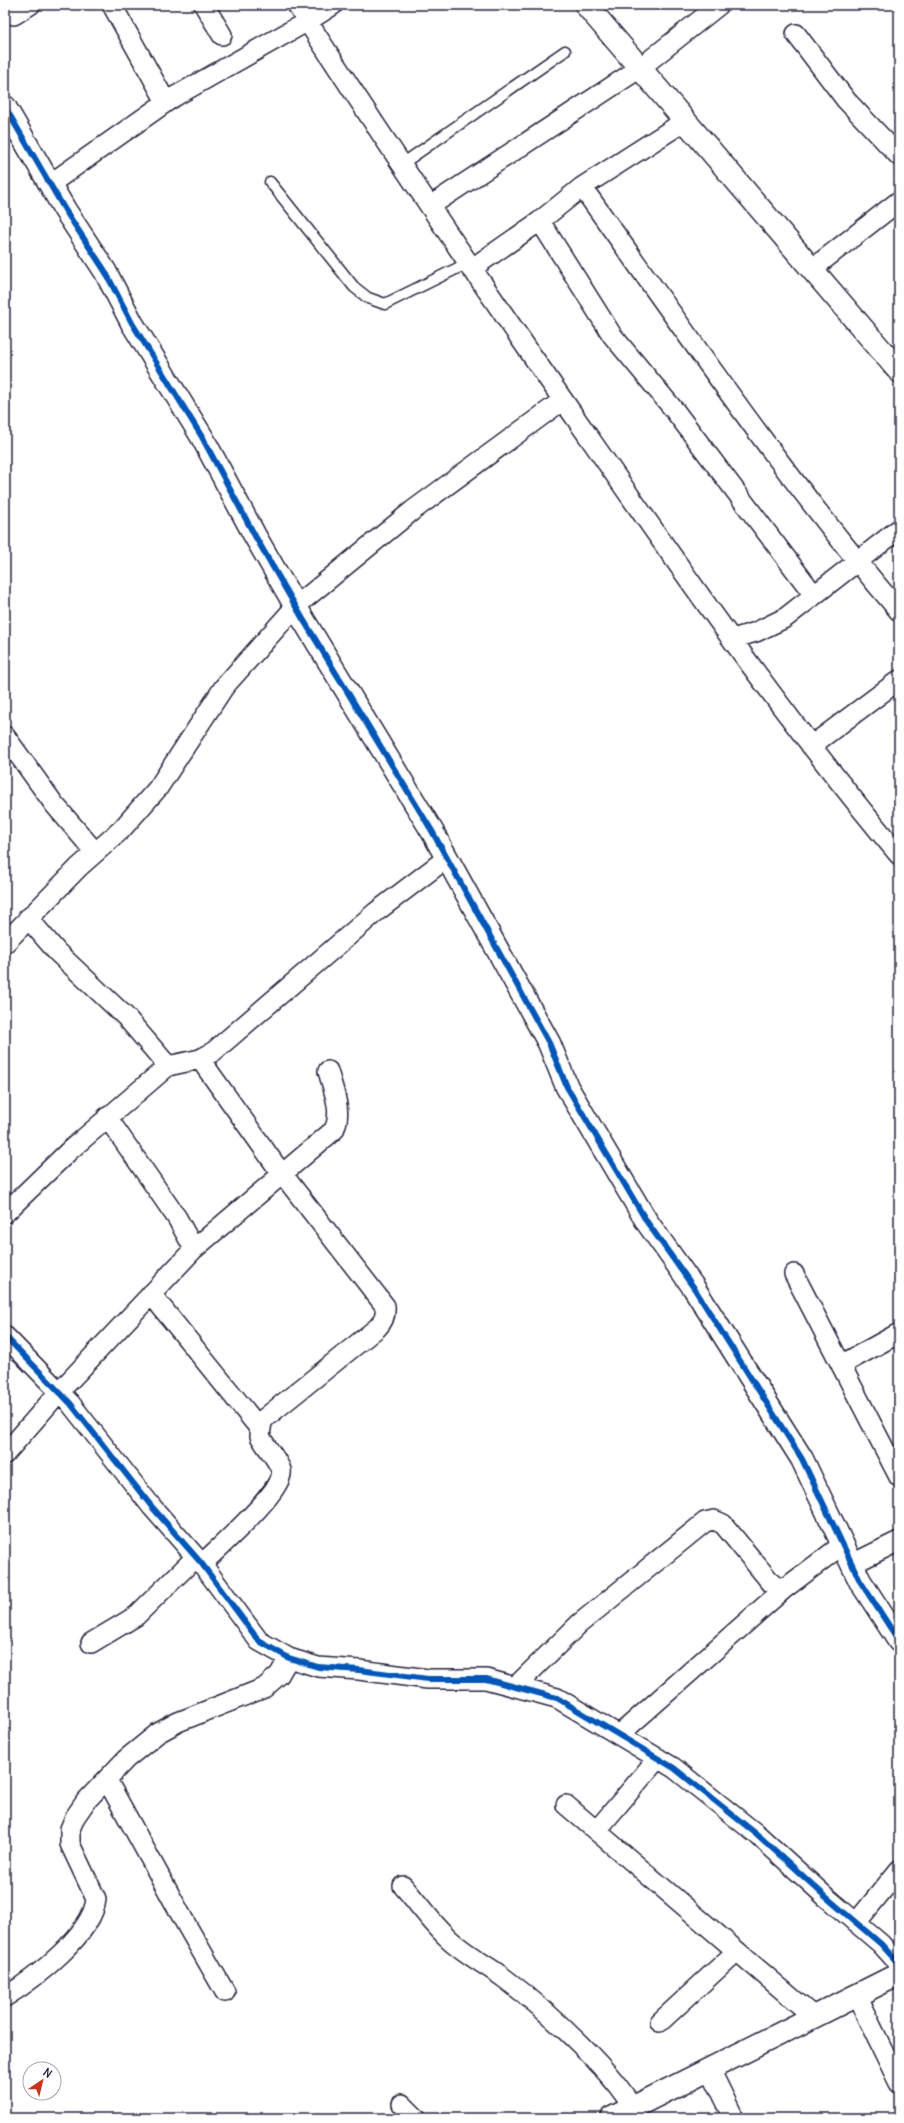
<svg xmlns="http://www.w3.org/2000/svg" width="904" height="2123" font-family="Delius,sans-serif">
<rect width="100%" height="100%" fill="#fff"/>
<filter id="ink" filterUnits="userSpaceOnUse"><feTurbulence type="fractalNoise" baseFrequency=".025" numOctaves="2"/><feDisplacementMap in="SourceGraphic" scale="8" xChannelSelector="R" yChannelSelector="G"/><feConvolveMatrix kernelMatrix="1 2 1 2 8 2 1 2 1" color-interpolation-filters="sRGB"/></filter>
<g filter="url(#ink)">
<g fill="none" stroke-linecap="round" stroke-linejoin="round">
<g stroke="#22223b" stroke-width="13">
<path id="service" d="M 402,164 L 565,51
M 270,182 L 354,287 L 368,298 L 385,304 L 468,263"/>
</g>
<g stroke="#22223b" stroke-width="22">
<path id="minor" d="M 112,5 L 166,102
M 204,5 L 222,35
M 297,5 C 392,153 492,299 593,443 C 691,584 789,724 899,855
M 14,15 L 30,5
M 796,34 L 846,100 L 899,156
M 50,184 L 172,98 L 308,21 L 333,5
M 582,187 C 685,331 784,477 899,611
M 430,206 L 640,68 L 719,5
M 540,221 L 612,335 L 675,411 L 814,595
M 471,269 L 540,221 L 582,187 L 685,121
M 812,269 L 899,201
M 732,639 L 756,632 L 785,618 L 899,529
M 5,736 L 54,804 L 95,852
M 811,746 L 899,680
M 5,943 L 79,867 L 121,830 L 158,788 L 224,687 L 296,606 L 412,511 L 563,400
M 200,1059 L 274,1163 L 385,1306 C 386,1315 384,1321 377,1328 L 265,1418 L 262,1422 L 260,1436 C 265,1446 278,1460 281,1470 C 286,1489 216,1550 202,1564
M 168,1066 L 200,1059 L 213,1052 L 376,912 L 447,858
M 107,1117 L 177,1218 L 194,1249
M 5,1213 L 69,1151 L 168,1066 L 126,1017 L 57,952 L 28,918
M 794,1274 L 899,1477
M 151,1294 L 260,1429
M 5,1336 L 70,1403 L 152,1507 L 202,1564 L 259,1641 L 289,1658 L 318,1667 L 359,1670 L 428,1679 L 486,1679 L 557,1698 L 674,1768 L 759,1836 L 826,1897 L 881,1944 L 899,1964
M 841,1365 L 899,1333
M 5,1454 L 59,1392 L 194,1249 L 334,1130 C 343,1111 333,1090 328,1071
M 852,1564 L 899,1541
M 91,1643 L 136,1616 L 196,1557
M 515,1687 L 579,1624 L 705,1522 L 714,1520 L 723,1524 L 773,1585 L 784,1589 L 842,1545
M 619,1735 L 784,1589
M 107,1780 L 187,1926 L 225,1992
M 566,1805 L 814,2017
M 597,1830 L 658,1758
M 403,1886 C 418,1903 431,1922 447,1937 C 463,1953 485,1964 504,1978 C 539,2004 623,2078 637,2118
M 856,1923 L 899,1870
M 856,1995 L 899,2083
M 5,1997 C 34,1979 93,1934 96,1899 L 70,1844 L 70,1829 L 75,1817 L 86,1801 L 126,1759 L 158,1733 L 178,1722 L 264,1688 L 279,1675 L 289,1658
M 660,2022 L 737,1951
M 710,2069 L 734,2118
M 402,2104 L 416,2118"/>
</g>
<g stroke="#22223b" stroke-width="25">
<path id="tertiary" d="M 586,5 L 899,371
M 5,107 L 65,210 L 105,271 L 132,323 L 202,437 L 255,536 L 303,619 L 432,831 L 549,1043 L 567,1087 L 647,1222 L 694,1288 L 802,1459 L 860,1581 L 899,1641
M 612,2118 L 899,1974"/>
</g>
<use href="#service" stroke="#fff" stroke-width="10"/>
<use href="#minor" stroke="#fff" stroke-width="19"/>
<use href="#tertiary" stroke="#fff" stroke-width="22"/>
<g stroke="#fff" stroke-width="8">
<path id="cycleway" d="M 5,107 L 65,210 L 105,271 L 132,323 L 202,437 L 255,536 L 303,619 L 432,831 L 549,1043 L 567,1087 L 647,1222 L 694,1288 L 802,1459 L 860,1581 L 899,1641
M 5,1336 L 70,1403 L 152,1507 L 202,1564 L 259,1641 L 289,1658 L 318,1667 L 359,1670 L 428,1679 L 486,1679 L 557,1698 L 674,1768 L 759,1836 L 826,1897 L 881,1944 L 899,1964"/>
</g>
<use href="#cycleway" stroke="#0057b8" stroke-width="6"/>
</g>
</g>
<rect width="904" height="2123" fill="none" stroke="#fff" stroke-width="20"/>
<rect x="10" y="10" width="884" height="2103" fill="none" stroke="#22223b" stroke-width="1.5" filter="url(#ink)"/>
<g transform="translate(42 2081) rotate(35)"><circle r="19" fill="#ffffff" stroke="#a7a7b1"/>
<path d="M0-3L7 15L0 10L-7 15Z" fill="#c8321e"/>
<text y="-6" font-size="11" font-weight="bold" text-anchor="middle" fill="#22223b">N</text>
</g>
</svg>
